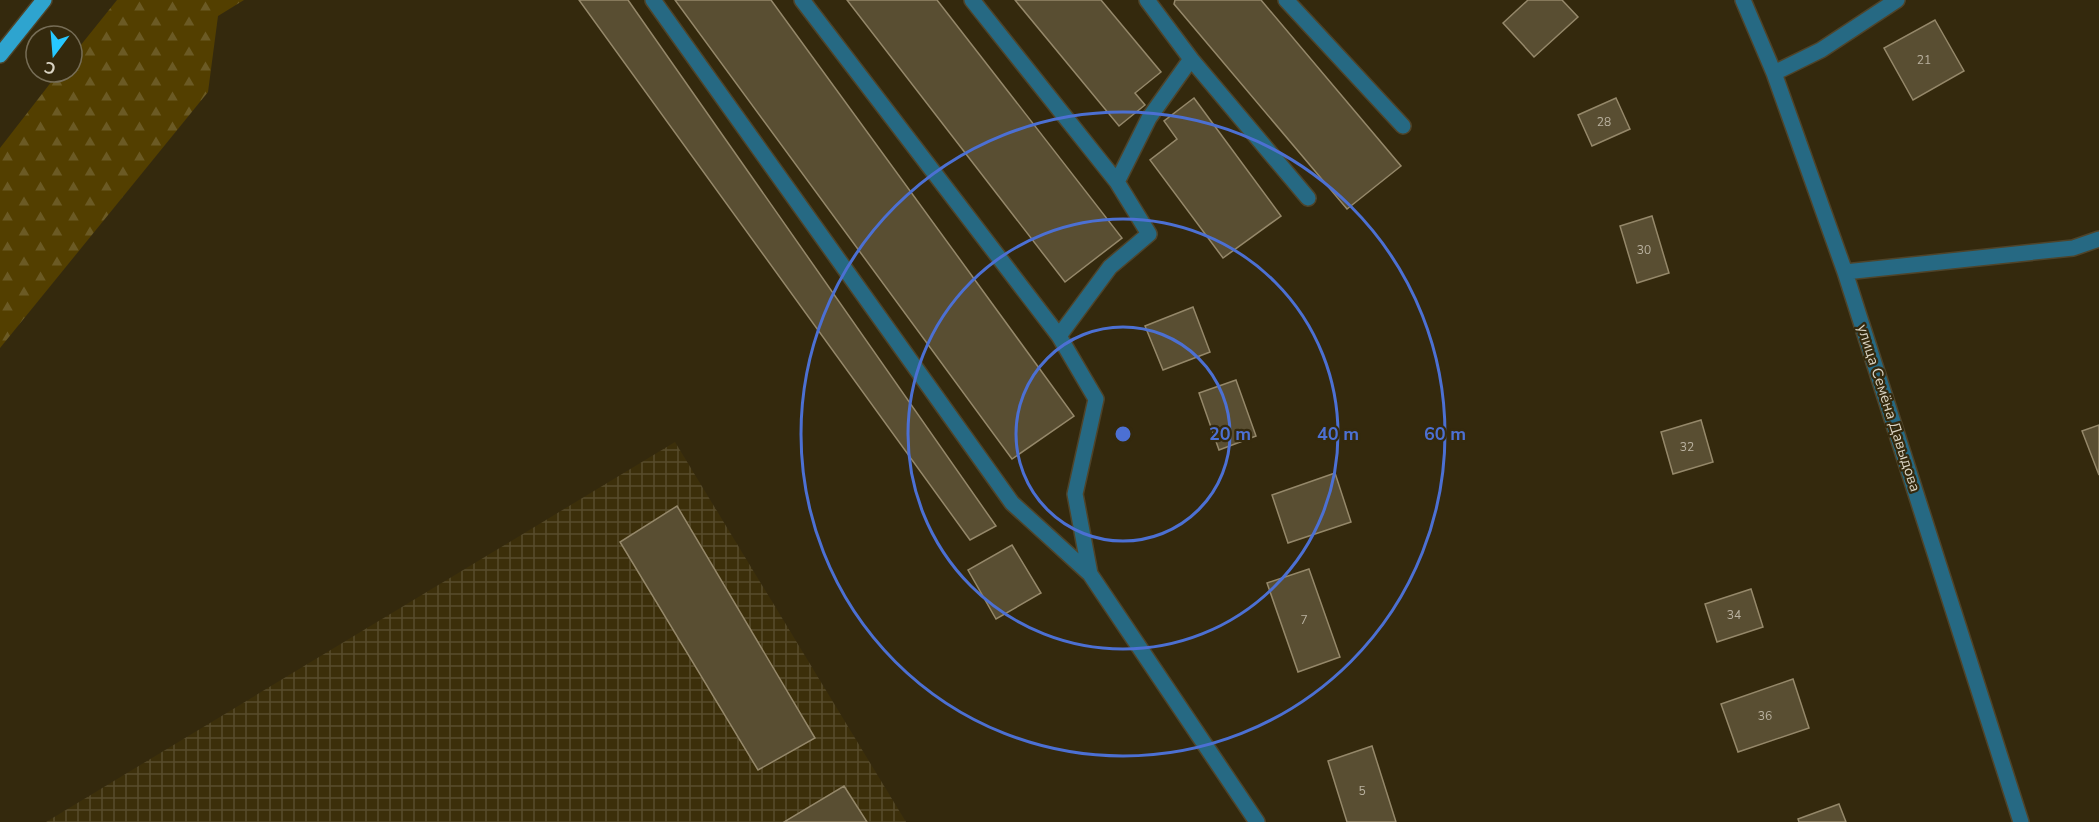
<svg xmlns="http://www.w3.org/2000/svg" width="2099" height="822" font-family="'Nunito Sans',sans-serif">
<defs>
<pattern id="industrial-grid" width="8" height="8" patternUnits="userSpaceOnUse" patternTransform="scale(1.5)"><rect width="8" height="8" fill="#3c2f0a"/><path d="M0 4h8M4 0v8" fill="none" stroke="#584c2c"/></pattern>
<pattern id="forest-firs" width="22" height="20" patternUnits="userSpaceOnUse" patternTransform="scale(1.5)"><rect width="22" height="20" fill="#533f00"/><path d="M5 1l3.5 6h-7zM16 11l3.5 6h-7z" fill="#6b5a24"/></pattern>
</defs>
<rect width="100%" height="100%" fill="#34290d"/>
<path fill="url(#industrial-grid)" d="M 675,442 L 906,822 L 46,822 Z"/>
<path fill="url(#forest-firs)" d="M 117,0 L 244,0 L 218,16 L 208,92 L 0,348 L 0,148 L 59,72 L 72,72 L 72,56 Z"/>
<path fill="#594e32" stroke="#95886a" stroke-width="1.5" d="M 579,0 L 628,0 L 996,526 L 970,540 Z
M 675,0 L 771,0 L 1074,416 L 1012,459 Z
M 847,0 L 937,0 L 1122,238 L 1065,282 Z
M 1015,0 L 1101,0 L 1161,72 L 1135,93 L 1145,105 L 1119,126 Z
M 1175,0 L 1261,0 L 1401,166 L 1347,209 L 1174,4 Z
M 1528,0 L 1562,0 L 1578,17 L 1534,57 L 1503,23 Z
M 1935,20 L 1964,71 L 1913,100 L 1884,48 Z
M 1194,98 L 1281,216 L 1223,258 L 1150,160 L 1177,139 L 1164,121 Z
M 1616,98 L 1630,129 L 1592,146 L 1578,115 Z
M 1652,216 L 1669,273 L 1637,283 L 1620,226 Z
M 1193,307 L 1210,352 L 1163,370 L 1145,326 Z
M 1236,380 L 1256,436 L 1219,450 L 1199,393 Z
M 1701,420 L 1713,462 L 1673,474 L 1661,432 Z
M 2099,425 L 2099,475 L 2082,431 Z
M 1335,473 L 1351,522 L 1288,543 L 1272,495 Z
M 677,506 L 815,738 L 758,770 L 620,542 Z
M 1012,545 L 1041,593 L 996,619 L 968,570 Z
M 1309,569 L 1340,657 L 1298,672 L 1267,583 Z
M 1751,589 L 1763,627 L 1717,642 L 1705,604 Z
M 1793,679 L 1809,728 L 1738,752 L 1721,704 Z
M 1372,746 L 1396,822 L 1347,822 L 1328,761 Z
M 844,786 L 867,822 L 784,822 Z
M 1839,804 L 1846,822 L 1799,822 L 1798,819 Z"/>
<g fill="none" stroke-linecap="round" stroke-linejoin="round">
<g stroke="#4f442a" stroke-width="18">
<path id="lane" d="M 653,0 L 1012,503 L 1090,574
M 802,0 L 1059,336
M 972,0 L 1117,182
M 1147,0 L 1191,59 L 1149,118 L 1117,182 L 1149,234 L 1110,267 L 1059,336 L 1096,399 L 1075,494 L 1090,574 L 1257,822
M 1286,0 L 1403,126
M 1191,59 L 1308,198"/>
</g>
<g stroke="#4f442a" stroke-width="18">
<path id="street" d="M 1743,0 L 1774,73 L 1845,272 L 2021,822
M 1774,73 L 1821,50 L 1897,0
M 1845,272 L 2073,248 L 2099,239"/>
</g>
<g stroke="#4f442a" stroke-width="18">
<path id="primary" d="M 0,55 L 44,0"/>
</g>
<use href="#lane" stroke="#266983" stroke-width="15"/>
<use href="#street" stroke="#266983" stroke-width="15"/>
<use href="#primary" stroke="#2ea4cf" stroke-width="15"/>
</g>
<g fill="none" stroke="#4c70d3" stroke-width="3">
<circle cx="1123" cy="434" r="107"/>
<circle cx="1123" cy="434" r="215"/>
<circle cx="1123" cy="434" r="322"/>
</g>
<g text-anchor="middle" dominant-baseline="central" stroke-width="4.5" stroke-linejoin="round" paint-order="stroke">
<g font-size="12" fill="#bab2a0">
<text x="1924" y="60">21</text>
<text x="1604" y="122">28</text>
<text x="1644" y="250">30</text>
<text x="1687" y="447">32</text>
<text x="1734" y="615">34</text>
<text x="1304" y="620">7</text>
<text x="1765" y="716">36</text>
<text x="1362" y="791">5</text>
</g>
<g font-size="15" fill="#dad4c4" stroke="#34290d">
<text transform="translate(1889 408) rotate(72)">улица Семёна Давыдова</text>
</g>
</g>
<circle cx="1123" cy="434" r="9" fill="#4c70d3" stroke="#34290d" stroke-width="3"/>
<g font-size="18" text-anchor="middle" font-weight="bold" fill="#4c70d3" stroke="#34290d" stroke-width="4.5" stroke-linejoin="round" paint-order="stroke">
<text x="1230" y="440">20 m</text>
<text x="1338" y="440">40 m</text>
<text x="1445" y="440">60 m</text>
</g>
<g transform="translate(54 54) rotate(196)"><circle r="28" fill="#34290d" stroke="#766d56" stroke-width="1.5"/>
<path d="M0-4.5L10 22L0 15L-10 22Z" fill="#27c8ff"/>
<text y="-9" font-size="16" font-weight="bold" text-anchor="middle" fill="#dad4c4">С</text>
</g>
</svg>
